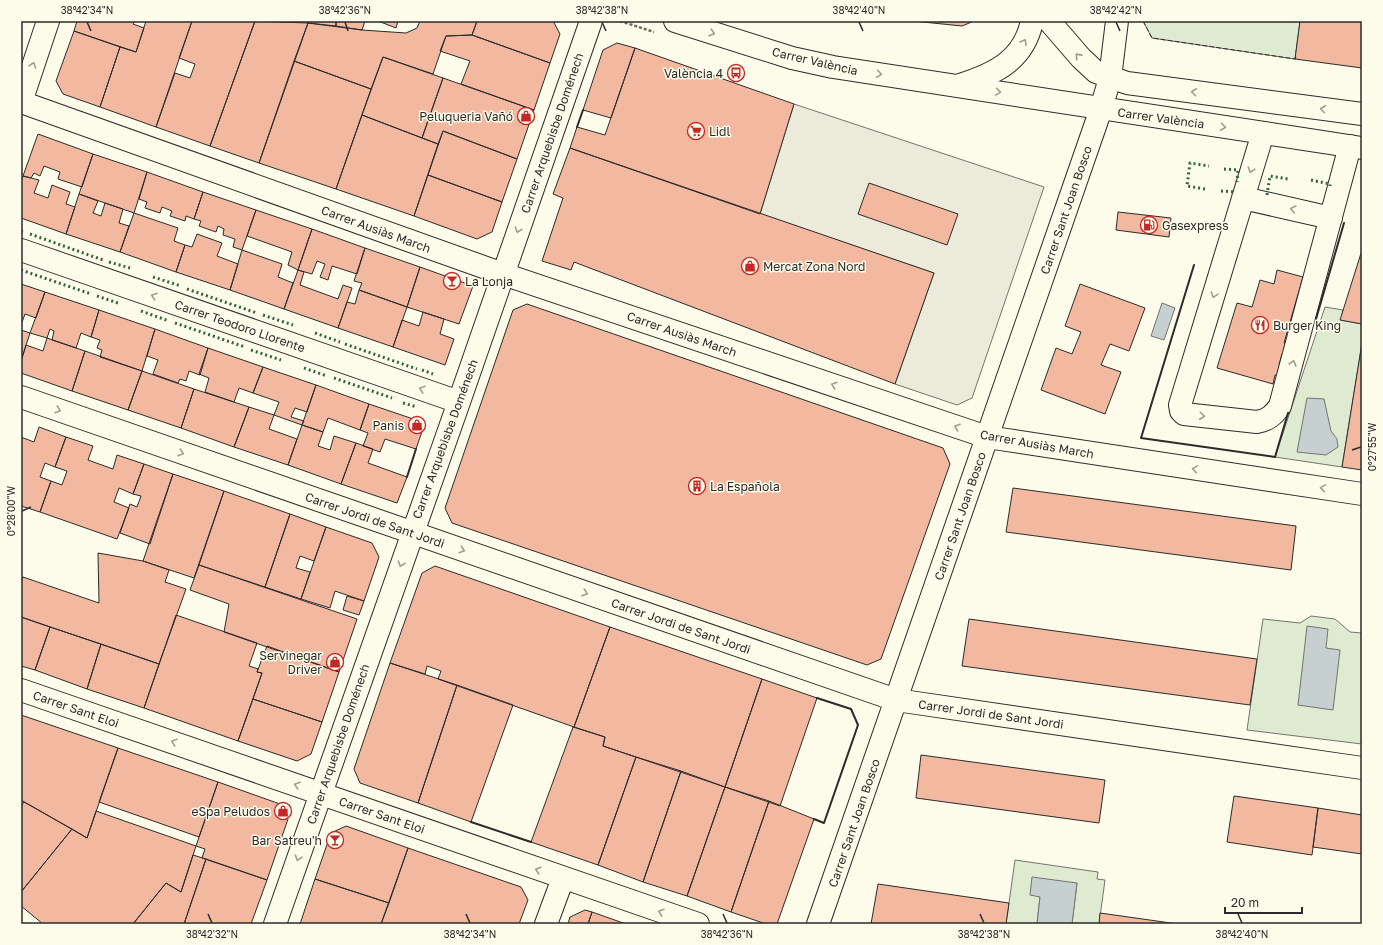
<svg xmlns="http://www.w3.org/2000/svg" width="1383" height="945" font-family="'Golos Text',sans-serif">
<rect width="100%" height="100%" fill="#fdfbea"/>
<path fill="#deebd1" stroke="#74746e" d="M 1143,21 L 1300,21 L 1295,59 L 1152,38 Z
M 1325,307 L 1343,310 L 1341,320 L 1362,324 L 1362,343 L 1342,467 L 1275,457 Z
M 1311,616 L 1335,619 L 1350,632 L 1362,633 L 1362,744 L 1247,730 L 1263,619 L 1300,623 Z
M 1015,860 L 1098,872 L 1097,879 L 1105,880 L 1099,924 L 1072,924 L 1077,883 L 1040,896 L 1037,924 L 1006,924 Z"/>
<path fill="#eceadb" stroke="#74746e" d="M 794,104 L 1044,187 L 972,398 L 957,405 L 895,384 L 934,273 L 760,214 Z"/>
<path fill="#c7d0d0" stroke="#74746e" d="M 1162,303 L 1175,308 L 1164,340 L 1151,336 Z
M 1307,398 L 1324,399 L 1331,431 L 1337,439 L 1338,447 L 1326,455 L 1297,452 Z
M 1307,626 L 1328,629 L 1326,648 L 1340,650 L 1333,710 L 1298,705 Z
M 1032,877 L 1077,883 L 1072,924 L 1037,924 L 1040,897 L 1030,895 Z"/>
<path fill="#f2b8a0" stroke="#2b2b2b" d="M 77,21 L 135,21 L 133,24 L 144,28 L 136,52 L 74,31 Z
M 146,21 L 192,21 L 156,127 L 100,107 L 120,47 L 136,52 Z
M 192,21 L 255,21 L 210,146 L 156,127 L 175,73 L 190,78 L 195,64 L 179,58 Z
M 255,21 L 308,23 L 259,163 L 210,146 Z
M 308,21 L 336,21 L 336,26 L 308,23 Z
M 336,21 L 365,21 L 362,30 L 336,26 Z
M 378,21 L 398,21 L 396,28 Z
M 420,21 L 477,21 L 472,35 L 446,36 L 433,74 L 383,57 L 371,89 L 294,61 L 308,23 L 362,30 L 406,33 L 417,28 Z
M 477,21 L 553,21 L 560,34 L 550,63 L 472,35 Z
M 913,21 L 974,21 L 962,26 Z
M 1300,21 L 1362,21 L 1362,68 L 1295,59 Z
M 74,31 L 120,47 L 100,107 L 63,94 L 56,81 Z
M 472,35 L 550,63 L 534,110 L 461,84 L 470,61 L 440,51 L 446,36 Z
M 617,43 L 635,48 L 611,118 L 583,110 L 603,50 Z
M 635,48 L 794,104 L 760,214 L 570,148 L 577,127 L 605,135 Z
M 383,57 L 443,78 L 422,138 L 362,115 Z
M 294,61 L 371,89 L 336,189 L 259,163 Z
M 443,78 L 534,110 L 517,159 L 443,131 L 438,144 L 422,138 Z
M 362,115 L 438,144 L 414,216 L 336,189 Z
M 443,131 L 517,159 L 502,202 L 428,175 Z
M 38,134 L 93,154 L 82,187 L 58,179 L 60,172 L 44,166 L 40,176 L 34,173 L 31,178 L 23,176 Z
M 570,148 L 934,273 L 895,384 L 574,262 L 571,270 L 542,261 L 563,198 L 553,194 Z
M 93,154 L 147,172 L 134,213 L 79,194 Z
M 147,172 L 203,192 L 194,219 L 186,216 L 185,221 L 170,216 L 172,211 L 162,207 L 160,213 L 145,208 L 147,202 L 139,199 Z
M 428,175 L 502,202 L 492,232 L 477,239 L 414,216 Z
M 23,176 L 39,180 L 34,193 L 48,198 L 52,185 L 70,192 L 66,204 L 75,207 L 66,234 L 21,218 L 21,182 Z
M 869,183 L 958,214 L 947,245 L 858,214 Z
M 203,192 L 256,210 L 242,250 L 233,247 L 235,239 L 223,235 L 224,229 L 218,226 L 216,232 L 199,226 L 201,221 L 194,219 Z
M 79,194 L 98,201 L 93,213 L 101,216 L 105,203 L 123,209 L 119,223 L 129,226 L 120,252 L 66,234 Z
M 256,210 L 312,229 L 298,270 L 288,265 L 292,252 L 247,236 Z
M 1118,212 L 1171,218 L 1169,237 L 1116,230 Z
M 134,213 L 178,228 L 174,241 L 185,245 L 176,272 L 120,252 Z
M 312,229 L 365,248 L 357,274 L 332,266 L 328,280 L 320,277 L 325,264 L 317,261 L 312,274 L 298,270 Z
M 197,234 L 222,243 L 217,256 L 238,264 L 230,290 L 176,272 L 185,245 L 192,247 Z
M 365,248 L 420,267 L 407,307 L 359,290 L 362,283 L 354,281 Z
M 242,250 L 282,264 L 278,277 L 293,283 L 284,309 L 230,290 Z
M 1362,250 L 1362,324 L 1340,320 Z
M 420,267 L 473,286 L 459,324 L 407,307 Z
M 298,270 L 304,272 L 300,285 L 338,299 L 343,285 L 352,288 L 338,328 L 284,309 Z
M 1277,270 L 1303,277 L 1284,343 L 1289,345 L 1286,355 L 1282,354 L 1279,365 L 1282,366 L 1279,376 L 1275,375 L 1273,384 L 1217,368 L 1237,303 L 1252,307 L 1260,280 L 1274,284 Z
M 21,284 L 45,292 L 36,318 L 25,314 L 21,325 Z
M 1080,284 L 1145,308 L 1129,351 L 1110,344 L 1101,365 L 1121,372 L 1105,414 L 1041,390 L 1056,348 L 1072,354 L 1081,332 L 1065,326 Z
M 359,290 L 407,307 L 393,347 L 338,328 L 347,302 L 355,304 Z
M 45,292 L 99,310 L 91,337 L 81,333 L 76,348 L 52,340 L 54,331 L 50,329 L 47,338 L 30,333 Z
M 527,304 L 943,448 L 950,464 L 881,659 L 867,665 L 452,523 L 445,508 L 513,310 Z
M 99,310 L 155,329 L 142,371 L 100,357 L 102,350 L 97,348 L 100,340 L 91,337 Z
M 423,312 L 444,319 L 440,334 L 454,339 L 445,365 L 393,347 L 402,320 L 419,326 Z
M 155,329 L 208,348 L 200,375 L 189,371 L 186,381 L 180,379 L 178,383 L 153,374 L 158,360 L 147,356 Z
M 21,330 L 30,333 L 21,361 Z
M 47,338 L 85,351 L 72,391 L 21,373 L 21,361 L 26,345 L 43,351 Z
M 1362,343 L 1362,470 L 1342,467 Z
M 208,348 L 263,367 L 253,393 L 239,388 L 234,402 L 205,392 L 209,378 L 199,374 Z
M 85,351 L 142,371 L 128,410 L 72,391 Z
M 263,367 L 316,385 L 307,412 L 295,408 L 291,417 L 304,421 L 302,425 L 274,415 L 279,402 L 253,393 Z
M 142,371 L 194,389 L 181,428 L 128,410 Z
M 316,385 L 369,404 L 360,430 L 328,418 L 323,432 L 302,425 Z
M 194,389 L 249,407 L 234,447 L 181,428 Z
M 369,404 L 425,423 L 416,449 L 385,439 L 380,452 L 363,446 L 368,433 L 360,430 Z
M 249,407 L 274,415 L 269,429 L 297,439 L 288,465 L 234,447 Z
M 302,425 L 323,432 L 318,446 L 330,450 L 334,436 L 356,443 L 341,484 L 288,465 Z
M 39,427 L 66,437 L 55,467 L 45,463 L 40,477 L 51,481 L 40,512 L 21,506 L 21,437 L 34,442 Z
M 66,437 L 93,446 L 88,460 L 113,469 L 117,455 L 144,464 L 133,494 L 119,488 L 114,502 L 129,508 L 117,539 L 40,512 L 51,481 L 62,485 L 67,471 L 55,467 Z
M 356,443 L 373,449 L 368,463 L 407,477 L 397,503 L 341,484 Z
M 144,464 L 173,474 L 150,544 L 120,533 L 130,504 L 137,507 L 141,496 L 133,494 Z
M 173,474 L 224,491 L 194,578 L 143,561 Z
M 1013,488 L 1296,526 L 1291,570 L 1006,532 Z
M 224,491 L 290,514 L 265,587 L 199,565 Z
M 290,514 L 326,527 L 314,561 L 300,556 L 296,568 L 310,572 L 301,599 L 265,587 Z
M 326,527 L 372,543 L 379,557 L 364,601 L 335,591 L 330,608 L 301,599 Z
M 98,553 L 143,561 L 169,570 L 165,582 L 186,589 L 159,664 L 21,617 L 21,582 L 23,577 L 99,603 Z
M 199,565 L 357,619 L 339,672 L 224,632 L 229,604 L 190,590 Z
M 435,566 L 610,627 L 574,727 L 438,679 L 441,671 L 427,666 L 425,674 L 390,663 L 422,573 Z
M 347,596 L 364,601 L 359,615 L 343,610 Z
M 176,615 L 257,643 L 249,666 L 258,669 L 257,672 L 262,673 L 238,741 L 144,708 Z
M 21,617 L 50,627 L 35,670 L 21,666 Z
M 969,619 L 1257,659 L 1250,705 L 962,666 Z
M 50,627 L 101,644 L 87,689 L 35,670 Z
M 610,627 L 762,679 L 725,787 L 603,746 L 605,737 L 574,727 Z
M 101,644 L 159,664 L 144,708 L 87,689 Z
M 267,646 L 339,672 L 322,722 L 253,699 L 262,673 L 257,672 Z
M 390,663 L 457,685 L 418,803 L 360,783 L 354,769 Z
M 762,679 L 817,698 L 780,806 L 725,787 Z
M 457,685 L 513,705 L 471,822 L 418,803 Z
M 253,699 L 322,722 L 311,754 L 297,761 L 238,741 Z
M 21,715 L 118,748 L 87,838 L 21,800 Z
M 573,727 L 605,737 L 603,746 L 636,757 L 598,865 L 531,842 Z
M 118,748 L 218,782 L 199,837 L 99,802 Z
M 921,755 L 1105,780 L 1099,823 L 916,798 Z
M 636,757 L 681,771 L 643,882 L 598,865 Z
M 681,771 L 725,787 L 687,896 L 643,882 Z
M 218,782 L 280,804 L 288,819 L 267,880 L 202,858 L 205,849 L 196,846 Z
M 725,787 L 769,801 L 731,912 L 687,896 Z
M 1234,796 L 1318,808 L 1312,855 L 1227,842 Z
M 769,801 L 814,819 L 777,924 L 766,924 L 731,912 Z
M 24,802 L 72,829 L 21,892 L 21,806 Z
M 1318,808 L 1362,815 L 1362,854 L 1313,847 Z
M 96,811 L 196,846 L 181,892 L 166,883 L 133,924 L 43,924 L 21,906 L 21,892 L 72,829 L 87,838 Z
M 346,826 L 408,848 L 389,903 L 315,879 L 331,833 Z
M 408,848 L 521,887 L 528,900 L 519,924 L 381,924 Z
M 193,855 L 206,859 L 184,924 L 133,924 L 166,883 L 181,892 Z
M 206,859 L 267,880 L 251,924 L 184,924 Z
M 315,879 L 389,903 L 381,924 L 300,924 Z
M 878,884 L 1009,903 L 1006,924 L 871,924 Z
M 585,910 L 592,912 L 588,924 L 568,924 L 570,917 Z
M 592,912 L 626,924 L 588,924 Z
M 1100,913 L 1178,924 L 1099,924 Z"/>
<g fill="none" stroke-linecap="round" stroke-linejoin="round">
<g stroke="#2b2b2b" stroke-width="24">
<path id="minor" d="M 21,102 L 503,274 L 987,437 L 1362,494
M 21,102 L 48,21
M 1263,133 L 1180,405 L 1181,411 L 1184,414 L 1257,422 C 1268,420 1274,415 1280,406 L 1350,146
M 1243,198 L 1331,218
M 21,250 L 459,402
M 21,397 L 896,700 L 1362,768
M 21,690 L 698,924
M 275,924 L 459,402 L 591,21
M 546,924 L 563,878
M 818,924 L 1101,109 L 1110,78 L 1117,21"/>
</g>
<g stroke="#2b2b2b" stroke-width="24">
<path id="major" d="M 675,21 L 792,58 L 833,67 L 1362,148
M 1049,21 L 1081,58 L 1096,72 L 1127,83 L 1362,114
M 960,85 C 995,74 1024,60 1032,21"/>
</g>
<path stroke="#6a6964" stroke-width="2.5" stroke-dasharray="3 2" stroke-linecap="butt" d="M 620,21 L 654,32"/>
<use href="#minor" stroke="#fdfbea" stroke-width="22"/>
<use href="#major" stroke="#fdfbea" stroke-width="22"/>
<path stroke="#34623c" stroke-width="3" stroke-dasharray="2 3" stroke-linecap="butt" d="M 1224,169 L 1238,170 L 1237,182
M 1311,180 L 1330,184 L 1330,186
M 1205,189 L 1187,186 L 1190,163 L 1209,166
M 1221,191 L 1236,192
M 1267,195 L 1270,176 L 1288,179
M 21,231 L 24,232
M 30,234 L 103,260
M 109,262 L 130,268
M 21,270 L 91,294
M 153,277 L 181,286
M 187,289 L 257,313
M 97,296 L 118,303
M 141,311 L 169,321
M 263,315 L 293,325
M 175,323 L 245,347
M 315,333 L 340,342
M 345,344 L 417,369
M 251,350 L 281,360
M 304,368 L 327,376
M 422,370 L 433,374
M 334,378 L 392,398
M 403,403 L 417,407"/>
<path stroke="#2b2b2b" stroke-width="1" stroke-dasharray="5 2" stroke-linecap="butt" d="M 1143,21 L 1152,38 L 1295,59 L 1296,57"/>
<path stroke="#2b2b2b" stroke-width="2" d="M 577,127 L 583,110
M 1194,265 L 1141,438 L 1275,457 L 1288,413
M 1316,319 L 1344,223
M 407,477 L 416,449
M 814,819 L 824,823 L 858,725 L 851,709 L 817,698
M 471,822 L 531,842"/>
</g>
<defs><path id="oneway-chevron" d="M-2-3.5L2.5 0L-2 3.5" fill="none" stroke-width="1.6" stroke-linecap="round" stroke-linejoin="round"/></defs>
<g stroke="#9e9d94">
<use href="#oneway-chevron" transform="translate(712 33) rotate(18)"/>
<use href="#oneway-chevron" transform="translate(1024 42) rotate(-59)"/>
<use href="#oneway-chevron" transform="translate(1078 56) rotate(-132)"/>
<use href="#oneway-chevron" transform="translate(33 65) rotate(-71)"/>
<use href="#oneway-chevron" transform="translate(879 74) rotate(8)"/>
<use href="#oneway-chevron" transform="translate(998 92) rotate(9)"/>
<use href="#oneway-chevron" transform="translate(1194 92) rotate(-173)"/>
<use href="#oneway-chevron" transform="translate(1323 109) rotate(-173)"/>
<use href="#oneway-chevron" transform="translate(1223 127) rotate(8)"/>
<use href="#oneway-chevron" transform="translate(1251 170) rotate(107)"/>
<use href="#oneway-chevron" transform="translate(1293 209) rotate(-167)"/>
<use href="#oneway-chevron" transform="translate(518 230) rotate(109)"/>
<use href="#oneway-chevron" transform="translate(1214 295) rotate(107)"/>
<use href="#oneway-chevron" transform="translate(154 296) rotate(-161)"/>
<use href="#oneway-chevron" transform="translate(1293 363) rotate(-74)"/>
<use href="#oneway-chevron" transform="translate(834 385) rotate(-161)"/>
<use href="#oneway-chevron" transform="translate(422 389) rotate(-161)"/>
<use href="#oneway-chevron" transform="translate(58 410) rotate(19)"/>
<use href="#oneway-chevron" transform="translate(1202 416) rotate(6)"/>
<use href="#oneway-chevron" transform="translate(957 427) rotate(-161)"/>
<use href="#oneway-chevron" transform="translate(181 453) rotate(19)"/>
<use href="#oneway-chevron" transform="translate(1195 469) rotate(-171)"/>
<use href="#oneway-chevron" transform="translate(1323 488) rotate(-171)"/>
<use href="#oneway-chevron" transform="translate(462 550) rotate(19)"/>
<use href="#oneway-chevron" transform="translate(401 564) rotate(109)"/>
<use href="#oneway-chevron" transform="translate(585 593) rotate(19)"/>
<use href="#oneway-chevron" transform="translate(174 742) rotate(-161)"/>
<use href="#oneway-chevron" transform="translate(297 785) rotate(-161)"/>
<use href="#oneway-chevron" transform="translate(298 858) rotate(109)"/>
<use href="#oneway-chevron" transform="translate(538 870) rotate(-161)"/>
<use href="#oneway-chevron" transform="translate(661 912) rotate(-161)"/>
</g>
<path fill="none" stroke="#2b2b2b" stroke-width="1.5" d="M 87,22 L 91,31M 345,22 L 348,31M 602,22 L 606,31M 859,22 L 863,31M 1116,22 L 1120,31M 1352,450 L 1361,447M 22,511 L 31,507M 208,914 L 212,923M 466,914 L 470,923M 723,914 L 727,923M 980,914 L 984,923M 1238,914 L 1242,923"/>
<defs>
<g id="bus-ring" transform="scale(0.9)"><circle r="9.5" fill="#fdfbea" stroke="#c62828" stroke-width="1.5"/><path d="M-5-6H5V4H4V6H2V4H-2V6H-4V4H-5ZM-3.5-4V0h7V-4ZM-3.5 1.2v1.5H-2V1.2ZM2 1.2v1.5H3.5V1.2Z" fill="#c62828"/></g>
<g id="shop-ring" transform="scale(0.9)"><circle r="9.5" fill="#fdfbea" stroke="#c62828" stroke-width="1.5"/><path d="M-5-2.5h2.3a2.7 3.5 0 0 1 5.4 0H5L5.5 6h-11ZM-1.5-2.5h3a1.5 2.3 0 0 0-3 0Z" fill="#c62828"/></g>
<g id="supermarket-ring" transform="scale(0.9)"><circle r="9.5" fill="#fdfbea" stroke="#c62828" stroke-width="1.5"/><path d="M-6-5.5h2.5l.6 2H6L4.5 2H-2.5L-4.4-4H-6ZM-1.5 3.2a1.3 1.3 0 1 0 .1 0ZM3 3.2a1.3 1.3 0 1 0 .1 0Z" fill="#c62828"/></g>
<g id="fuel-ring" transform="scale(0.9)"><circle r="9.5" fill="#fdfbea" stroke="#c62828" stroke-width="1.5"/><path d="M-5.5-6h7V0h2V4h1.3V-2.5L3-4.5l.8-.8L6-3V5H2.5V1h-1V6h-7ZM-4.2-4.7v3.2H.2V-4.7Z" fill="#c62828"/></g>
<g id="bar-ring" transform="scale(0.9)"><circle r="9.5" fill="#fdfbea" stroke="#c62828" stroke-width="1.5"/><path d="M-6-5H6L.8 .8V4.5H3.5V6h-7V4.5H-.8V.8Z" fill="#c62828"/></g>
<g id="restaurant-ring" transform="scale(0.9)"><circle r="9.5" fill="#fdfbea" stroke="#c62828" stroke-width="1.5"/><path d="M-5-6h1v4h1v-4h1v4h1v-4h1v5L-1.5 .5V6h-2V.5L-5-1ZM5-6V6H3V1.5H1.5Q1.5-4 5-6Z" fill="#c62828"/></g>
<g id="building-ring" transform="scale(0.9)"><circle r="9.5" fill="#fdfbea" stroke="#c62828" stroke-width="1.5"/><path d="M-4-6H4V6H1V3H-1V6H-4ZM-2.5-4.3h1.7v1.8h-1.7ZM.8-4.3h1.7v1.8H.8ZM-2.5-1h1.7V.8h-1.7ZM.8-1h1.7V.8H.8Z" fill="#c62828"/></g>
</defs>
<g fill-rule="evenodd">
<use href="#bus-ring" x="736" y="73"/>
<use href="#shop-ring" x="526" y="116"/>
<use href="#supermarket-ring" x="696" y="131"/>
<use href="#fuel-ring" x="1149" y="225"/>
<use href="#shop-ring" x="750" y="266"/>
<use href="#bar-ring" x="452" y="281"/>
<use href="#restaurant-ring" x="1260" y="325"/>
<use href="#shop-ring" x="417" y="425"/>
<use href="#building-ring" x="697" y="486"/>
<use href="#shop-ring" x="335" y="662"/>
<use href="#shop-ring" x="283" y="811"/>
<use href="#bar-ring" x="335" y="840"/>
</g>
<g text-anchor="middle" dominant-baseline="central" stroke-width="3" stroke-linejoin="round" paint-order="stroke">
<g font-size="12" fill="#2b2b2b" stroke="#fdfbea">
<text transform="translate(815 61) rotate(13)">Carrer València</text>
<text transform="translate(1161 118) rotate(8)">Carrer València</text>
<text transform="translate(552 133) rotate(-71)">Carrer Arquebisbe Doménech</text>
<text transform="translate(1066 210) rotate(-71)">Carrer Sant Joan Bosco</text>
<text transform="translate(376 229) rotate(20)">Carrer Ausiàs March</text>
<text transform="translate(240 326) rotate(19)">Carrer Teodoro Llorente</text>
<text transform="translate(682 334) rotate(19)">Carrer Ausiàs March</text>
<text transform="translate(445 439) rotate(-70)">Carrer Arquebisbe Doménech</text>
<text transform="translate(1037 444) rotate(10)">Carrer Ausiàs March</text>
<text transform="translate(960 516) rotate(-71)">Carrer Sant Joan Bosco</text>
<text transform="translate(375 520) rotate(19)">Carrer Jordi de Sant Jordi</text>
<text transform="translate(681 626) rotate(19)">Carrer Jordi de Sant Jordi</text>
<text transform="translate(76 709) rotate(19)">Carrer Sant Eloi</text>
<text transform="translate(991 714) rotate(8)">Carrer Jordi de Sant Jordi</text>
<text transform="translate(338 744) rotate(-71)">Carrer Arquebisbe Doménech</text>
<text transform="translate(382 815) rotate(19)">Carrer Sant Eloi</text>
<text transform="translate(854 823) rotate(-71)">Carrer Sant Joan Bosco</text>
</g>
<g font-size="12" fill="#2b2b2b" stroke="#fdfbea" text-anchor="end">
<text x="723" y="73">València 4</text>
<text x="513" y="116">Peluqueria Vañó</text>
<text x="709" y="131" text-anchor="start">Lidl</text>
<text x="1162" y="225" text-anchor="start">Gasexpress</text>
<text x="763" y="266" text-anchor="start">Mercat Zona Nord</text>
<text x="465" y="281" text-anchor="start">La Lonja</text>
<text x="1273" y="325" text-anchor="start">Burger King</text>
<text x="404" y="425">Panis</text>
<text x="710" y="486" text-anchor="start">La Española</text>
<text x="322" y="655">Servinegar<tspan x="322" dy="14">Driver</tspan></text>
<text x="270" y="811">eSpa Peludos</text>
<text x="322" y="840">Bar Satreu'h</text>
</g>
</g>
<rect width="1383" height="945" fill="none" stroke="#fdfbea" stroke-width="44"/>
<path d="M1225 907v6h77v-6" fill="none" stroke="#2b2b2b" stroke-width="2"/>
<text x="1231" y="907" font-size="12" fill="#2b2b2b" stroke="#fdfbea" stroke-width="3" paint-order="stroke">20 m</text>
<rect x="22" y="22" width="1339" height="901" fill="none" stroke="#2b2b2b" stroke-width="1.5"/>
<g font-size="10" text-anchor="middle" fill="#2b2b2b">
<text x="87" y="14">38°42'34"N</text>
<text x="345" y="14">38°42'36"N</text>
<text x="602" y="14">38°42'38"N</text>
<text x="859" y="14">38°42'40"N</text>
<text x="1116" y="14">38°42'42"N</text>
<text transform="translate(1372 447) rotate(-90)" y="4">0°27'55"W</text>
<text transform="translate(11 511) rotate(-90)" y="4">0°28'00"W</text>
<text x="212" y="938">38°42'32"N</text>
<text x="470" y="938">38°42'34"N</text>
<text x="727" y="938">38°42'36"N</text>
<text x="984" y="938">38°42'38"N</text>
<text x="1242" y="938">38°42'40"N</text>
</g>
</svg>
